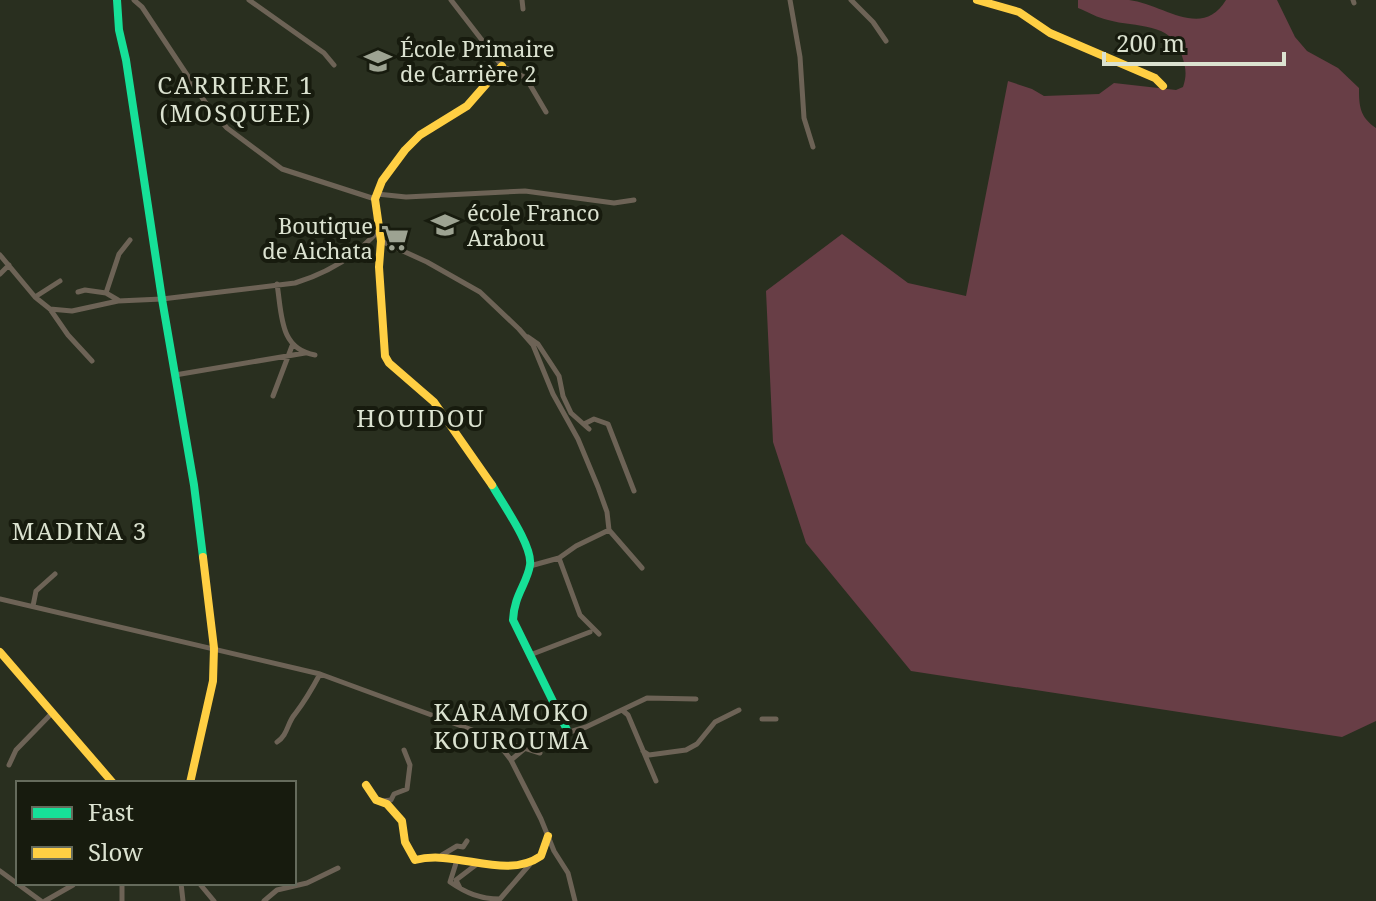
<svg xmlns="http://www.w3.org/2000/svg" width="1376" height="901" font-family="'Noto Serif',serif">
<rect width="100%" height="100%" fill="#292f1f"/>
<path fill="#683e46" d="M 1078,0 C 1095,0 1113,0 1129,0 C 1163,4 1202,40 1226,0 L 1277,0 L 1295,37 L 1307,51 L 1338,68 L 1359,88 C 1359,107 1360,117 1376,128 L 1376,721 L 1342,737 L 911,671 L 806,543 L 773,442 L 766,291 L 842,234 L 908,283 L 966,296 L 1008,81 L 1032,89 L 1044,96 L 1099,94 L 1114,83 L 1176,90 L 1183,87 C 1187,75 1186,68 1182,56 C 1172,21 1136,28 1108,20 C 1098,18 1088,12 1078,8 Z"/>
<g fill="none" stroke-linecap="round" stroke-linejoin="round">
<path stroke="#6d6356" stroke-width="5" d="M 134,0 L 142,7 L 207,105 L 227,128 L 282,169 L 375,199
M 249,0 L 324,53 L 334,65
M 451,0 L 502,66 L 526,78 L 546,112
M 522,0 L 523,9
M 790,0 L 800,57 L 804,118 L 813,147
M 851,0 L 873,22 L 886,41
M 1353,0 L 1354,3
M 377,194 L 406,197 L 525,191 L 614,203 L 634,200
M 381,241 L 427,262 L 480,292 L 519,329 L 533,345 L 553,394 L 578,439 L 598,487 L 607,512 L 609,530 L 642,568
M 0,255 L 35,297 L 50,309 L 68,335 L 92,361
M 0,274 L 9,265
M 277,284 C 282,314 279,349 315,355
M 78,292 L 85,290 L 106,293
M 35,297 L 60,281
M 118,300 L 106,293 L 119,254 L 130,240
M 50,309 L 72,311 L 118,301 L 162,299 L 295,283 C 328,273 355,257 378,231
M 528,337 L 538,344 L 559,376 L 563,396 L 571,413 L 589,429
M 175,375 L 305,353
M 273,396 L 292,346
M 584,424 L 594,419 L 608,424 L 634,491
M 559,558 L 580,615 L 599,634
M 530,566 L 559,558 L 576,546 L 609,530
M 0,599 L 320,674 L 494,738 L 511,760 L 541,819 L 554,851 L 568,873 L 575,901
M 33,606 L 36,591 L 55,574
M 530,655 L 590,632
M 622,710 L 628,715 L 656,781
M 762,719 L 776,719
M 496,739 L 540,753
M 277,742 C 288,735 287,723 295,714 C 305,701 312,689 320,674
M 643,751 L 649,755 L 686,750 L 697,744 L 715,722 L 739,710
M 511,760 L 530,744 L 586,727 L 647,698 L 696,699
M 9,765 L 16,750 L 53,712
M 383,801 L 391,800 L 394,794 L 407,789 L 410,765 L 404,750
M 442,855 L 457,846 L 463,847 L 467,841
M 457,860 L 450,882 C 466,893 480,899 500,899 L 531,863
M 0,871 L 41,901
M 181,883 L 183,901
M 199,883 L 214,901
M 460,888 L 456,880 L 477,864
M 45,901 L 73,885
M 122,901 L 122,883
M 264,901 L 277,890 L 307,883 L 338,868"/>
<path stroke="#16e098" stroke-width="8" d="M 117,0 L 119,30 L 126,60 L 162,299 L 194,485 L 203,557
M 492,485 C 502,503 533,546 530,565 C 527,584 514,595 513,620 L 568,732"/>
<path stroke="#ffcf43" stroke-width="8" d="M 977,0 L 1019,12 L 1050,33 L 1155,78 L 1163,86
M 492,485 L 434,402 L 389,363 L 385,356 L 379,267 L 381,241 L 375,199 L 382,181 L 405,150 L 420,135 L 467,106 L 502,66
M 0,652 L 113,783
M 190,783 L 213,681 L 214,648 L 203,557
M 366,785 L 376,800 L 387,804 L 402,821 L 405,842 L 415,860 C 457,849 505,881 541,856 L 548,836"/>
</g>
<defs>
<g id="school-bare" transform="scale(2.16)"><path d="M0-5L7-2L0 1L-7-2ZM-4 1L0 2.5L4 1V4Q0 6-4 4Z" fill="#9da392" stroke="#171b0e" stroke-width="2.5" paint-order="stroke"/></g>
<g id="supermarket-bare" transform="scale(2.16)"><path d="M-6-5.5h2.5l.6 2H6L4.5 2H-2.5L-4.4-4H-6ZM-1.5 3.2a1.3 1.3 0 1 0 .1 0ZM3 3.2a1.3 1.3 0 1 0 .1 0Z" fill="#9da392" stroke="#171b0e" stroke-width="2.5" paint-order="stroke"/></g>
</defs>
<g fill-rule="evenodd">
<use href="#school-bare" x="378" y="61"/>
<use href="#school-bare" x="445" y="225"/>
<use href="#supermarket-bare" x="395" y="238"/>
</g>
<g text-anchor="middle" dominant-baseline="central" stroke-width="8" stroke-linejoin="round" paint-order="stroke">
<g font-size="22" fill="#dbe2d0" stroke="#171b0e" text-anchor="start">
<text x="400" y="48">École Primaire<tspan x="400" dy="25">de Carrière 2</tspan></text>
<text x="467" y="212">école Franco<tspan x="467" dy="25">Arabou</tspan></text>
<text x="373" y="225" text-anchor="end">Boutique<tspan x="373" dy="25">de Aichata</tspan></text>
</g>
<g font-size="24" letter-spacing="2" fill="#dbe2d0" stroke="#171b0e">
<text x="236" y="84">CARRIERE 1<tspan x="236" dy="28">(MOSQUEE)</tspan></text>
<text x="421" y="417">HOUIDOU</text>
<text x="80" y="530">MADINA 3</text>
<text x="512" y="711">KARAMOKO<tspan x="512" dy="28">KOUROUMA</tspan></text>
</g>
</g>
<rect x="16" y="781" width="280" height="104" fill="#171b0e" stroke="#656b5c" stroke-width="2"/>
<rect x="32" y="807" width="40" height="12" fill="#16e098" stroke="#656b5c" stroke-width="2"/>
<text x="88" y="821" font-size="24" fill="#dbe2d0">Fast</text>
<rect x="32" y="847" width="40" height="12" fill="#ffcf43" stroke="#656b5c" stroke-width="2"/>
<text x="88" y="861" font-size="24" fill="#dbe2d0">Slow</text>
<path d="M1104 52v12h180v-12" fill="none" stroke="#dbe2d0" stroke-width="4"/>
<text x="1116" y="52" font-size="24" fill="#dbe2d0" stroke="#171b0e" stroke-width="6" paint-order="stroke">200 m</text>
</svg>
